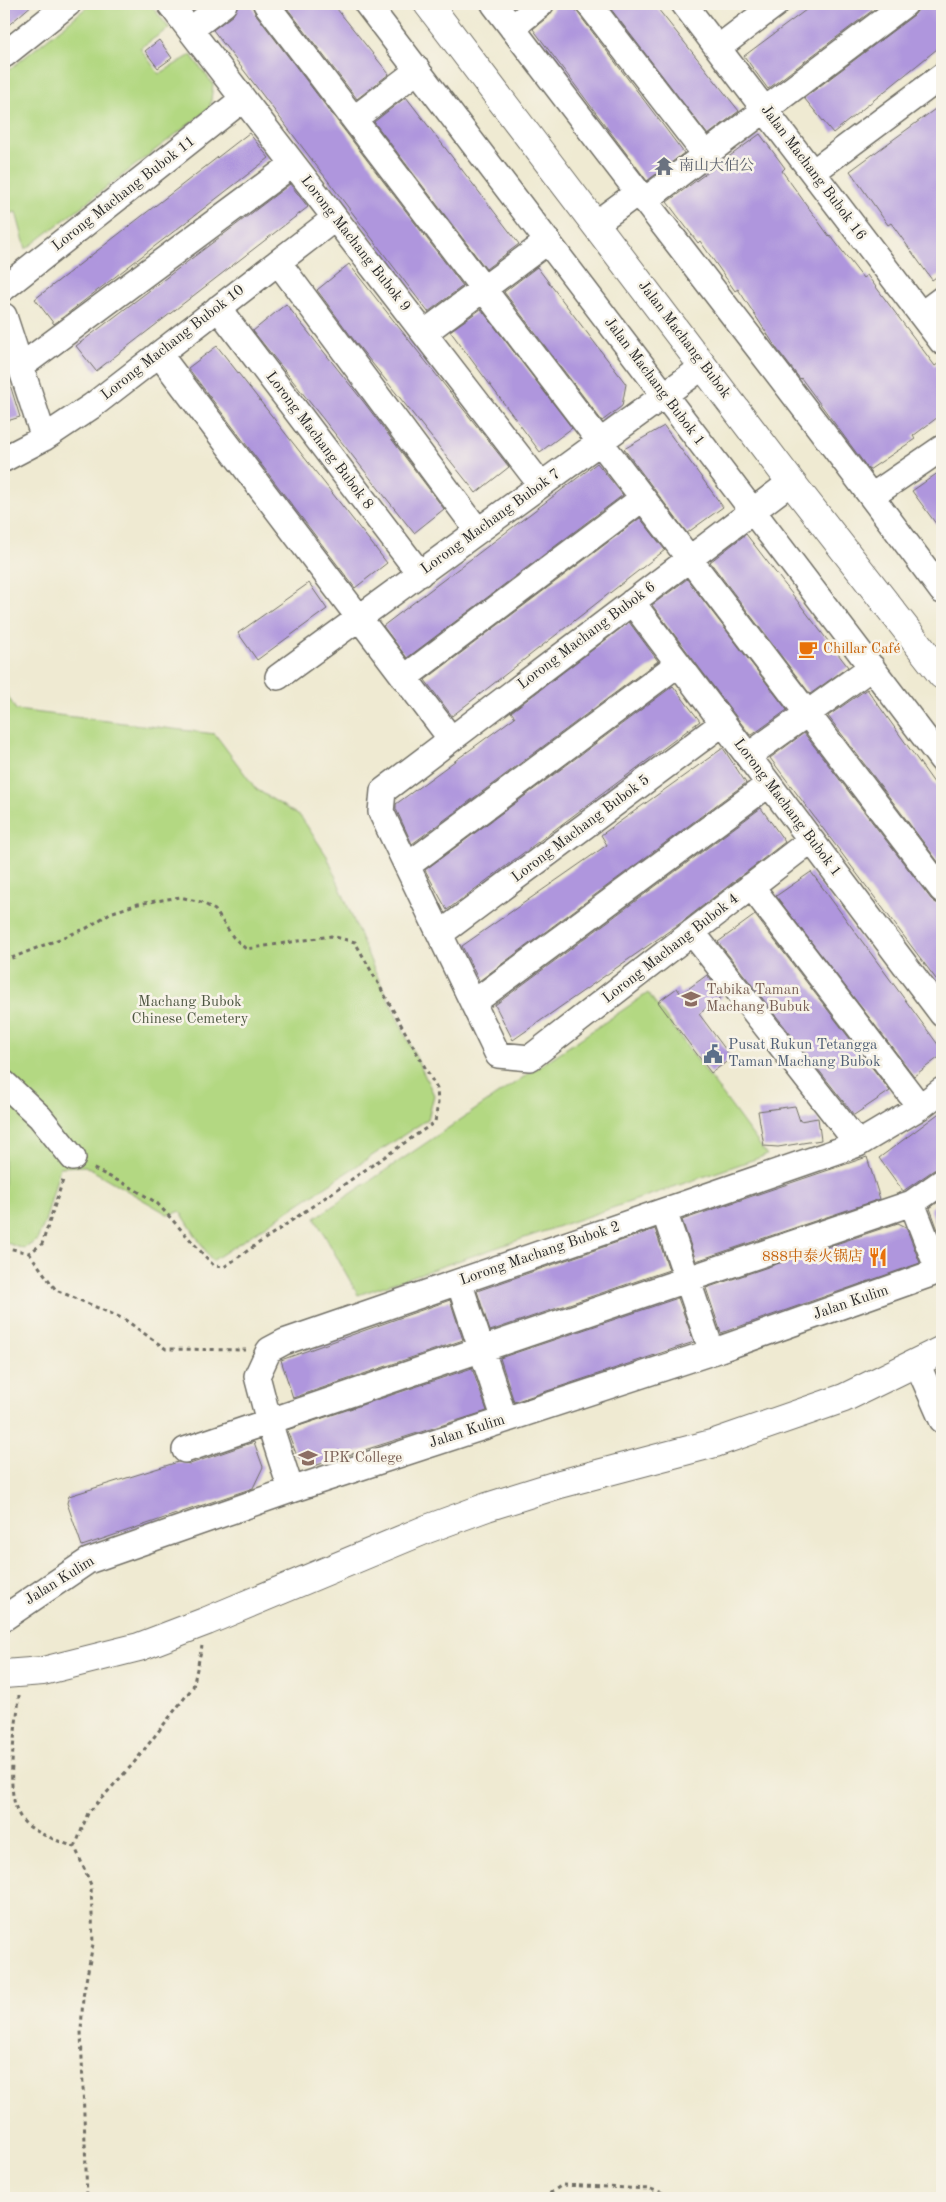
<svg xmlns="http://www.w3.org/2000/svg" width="946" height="2202" font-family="'Old Standard TT','Noto Serif SC',serif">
<rect width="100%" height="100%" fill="#f7f3e8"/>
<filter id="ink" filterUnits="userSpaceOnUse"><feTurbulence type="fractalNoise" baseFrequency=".02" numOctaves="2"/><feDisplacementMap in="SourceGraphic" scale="10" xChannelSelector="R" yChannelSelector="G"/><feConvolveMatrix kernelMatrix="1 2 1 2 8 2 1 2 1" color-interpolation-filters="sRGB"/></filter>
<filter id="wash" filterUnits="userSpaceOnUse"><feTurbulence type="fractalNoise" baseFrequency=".0096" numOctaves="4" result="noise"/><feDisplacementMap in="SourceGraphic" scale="20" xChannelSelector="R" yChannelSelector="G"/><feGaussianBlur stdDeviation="1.12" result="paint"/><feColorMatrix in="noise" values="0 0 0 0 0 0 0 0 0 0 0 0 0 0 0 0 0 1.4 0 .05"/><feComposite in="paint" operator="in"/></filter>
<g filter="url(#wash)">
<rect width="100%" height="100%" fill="#efead2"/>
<path fill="#b3d882" stroke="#6f8256" d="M 91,4 L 150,4 L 169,28 L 140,48 L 159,74 L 191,55 L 213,84 L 210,108 L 26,249 L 16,212 L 4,215 L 4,74 Z
M 4,689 L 16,710 L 215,734 L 256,789 L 301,817 L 327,856 L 373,967 L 434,1095 L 428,1119 L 212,1261 L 180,1211 L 169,1215 L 85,1166 L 60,1167 L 45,1222 L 37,1240 L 24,1249 L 4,1242 Z
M 648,993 L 767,1155 L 358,1295 L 315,1218 Z"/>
<g id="blocks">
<path fill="#af96dd" d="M 4,4 L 33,4 L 4,29 Z
M 238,4 L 252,4 L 255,13 L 463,286 L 428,312 L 213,30 L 233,15 Z
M 284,4 L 333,4 L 389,74 L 357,99 Z
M 555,4 L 574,6 L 578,13 L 684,153 L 647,181 L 533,29 L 550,15 Z
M 607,4 L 654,4 L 739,111 L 708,135 Z
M 814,4 L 881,4 L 768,89 L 744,56 Z
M 919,4 L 942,4 L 942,45 L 833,133 L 804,98 L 914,15 L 918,10 Z
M 159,40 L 172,58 L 158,68 L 145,51 Z
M 406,97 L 519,244 L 486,269 L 374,122 Z
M 942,104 L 942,273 L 932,280 L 891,223 L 888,225 L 850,171 Z
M 249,133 L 269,158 L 54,324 L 35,299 Z
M 760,134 L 785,168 L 782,171 L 829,236 L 830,235 L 863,278 L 867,275 L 935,366 L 942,361 L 942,414 L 913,436 L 915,439 L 869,470 L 801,378 L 800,379 L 777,349 L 738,289 L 735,291 L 700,241 L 698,243 L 667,202 Z
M 290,184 L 308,207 L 96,371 L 76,346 Z
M 349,264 L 509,467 L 476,493 L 356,343 L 317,290 Z
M 537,267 L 626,384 L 622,406 L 602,421 L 504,292 Z
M 286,304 L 366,405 L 444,509 L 414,533 L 253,331 Z
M 481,309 L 572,428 L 540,452 L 450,331 Z
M 217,346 L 387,563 L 355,588 L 188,368 Z
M 4,375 L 7,375 L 20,417 L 4,422 Z
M 664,426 L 723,507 L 687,533 L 624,449 Z
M 597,463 L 623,495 L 407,658 L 383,626 Z
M 942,470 L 942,532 L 912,491 Z
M 640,518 L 665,550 L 452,716 L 425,680 Z
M 746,534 L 848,667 L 810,694 L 710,562 Z
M 687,579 L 787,710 L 752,735 L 750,735 L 652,605 Z
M 309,583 L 327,609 L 257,660 L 238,633 Z
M 629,622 L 658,661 L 412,844 L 396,809 L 396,804 L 515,717 L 511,712 Z
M 673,686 L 700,721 L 447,910 L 425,870 Z
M 867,689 L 942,794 L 942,867 L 828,716 Z
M 804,733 L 931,899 L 936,903 L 942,904 L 942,987 L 770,758 Z
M 723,748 L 746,783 L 479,981 L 462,946 L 607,845 L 601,835 Z
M 761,808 L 785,842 L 682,922 L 513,1040 L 495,1005 Z
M 811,872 L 942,1050 L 942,1055 L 914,1076 L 776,896 Z
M 755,915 L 890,1091 L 854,1115 L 718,942 Z
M 707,975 L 723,996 L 699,1014 L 732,1058 L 711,1073 L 658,1002 L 677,988 L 681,994 Z
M 795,1106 L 800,1121 L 818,1118 L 821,1140 L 778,1147 L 764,1146 L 758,1111 Z
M 942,1111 L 942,1168 L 934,1170 L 903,1191 L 879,1158 Z
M 867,1157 L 880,1199 L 696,1261 L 682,1220 Z
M 942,1199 L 942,1241 L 930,1208 Z
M 898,1223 L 906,1227 L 920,1263 L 721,1333 L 706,1288 Z
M 655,1229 L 669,1270 L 490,1331 L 477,1291 Z
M 678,1298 L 694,1342 L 514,1402 L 500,1358 Z
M 450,1300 L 463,1340 L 293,1398 L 281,1360 Z
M 472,1368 L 487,1411 L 314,1466 L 297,1456 L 287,1430 Z
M 254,1442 L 263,1467 L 253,1488 L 82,1546 L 67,1503 L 69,1496 L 178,1462 L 190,1464 Z"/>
</g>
</g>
<g filter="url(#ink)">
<use href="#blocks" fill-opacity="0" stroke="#706e65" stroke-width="1"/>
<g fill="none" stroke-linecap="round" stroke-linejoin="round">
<g stroke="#706e65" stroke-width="28">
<path id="minor" d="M 170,4 L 541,485
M 266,4 L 942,890
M 367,4 L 942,760
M 494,4 C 642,200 796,393 942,591
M 589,4 L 705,154
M 684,4 L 942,342
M 512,28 L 541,4
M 190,30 L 224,4
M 718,48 L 776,4
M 4,55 L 68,4
M 354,119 L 418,70
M 813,172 L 942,76
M 644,201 L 905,4
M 595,224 L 637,193
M 278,262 L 478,531
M 4,288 L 243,99
M 218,308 L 420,574
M 922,314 L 942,299
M 4,316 L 44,438
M 424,333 L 548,241
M 159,354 L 451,739
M 20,367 L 293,164
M 4,459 L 44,438 L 92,406 L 335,218
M 791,482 L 383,791 L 381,812 L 498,1055 L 530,1058 L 811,840
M 872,496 L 942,448
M 632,602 L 942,1014
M 278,677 L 704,366
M 404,678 L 643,498
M 748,756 L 872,667
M 407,866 L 678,664
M 751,886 L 920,1107
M 692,932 L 858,1144
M 440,934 L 723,723
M 473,1003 L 769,784
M 4,1083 L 40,1117 L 73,1158
M 912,1203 L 939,1272
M 664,1211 L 712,1352
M 459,1282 L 505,1420
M 917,1363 L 942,1420
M 185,1450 L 912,1203 L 942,1182
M 291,1490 L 269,1422 L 257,1376 L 269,1350 L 284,1342 L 858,1144 L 920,1107 L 942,1090
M 4,1618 L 88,1561 L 291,1490 L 712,1352 L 942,1270"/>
</g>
<g stroke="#706e65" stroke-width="30">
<path id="major" d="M 428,4 L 791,482 L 942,675
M 4,1674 L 43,1671 L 139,1647 L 207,1621 L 427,1529 L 487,1507 L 560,1484 L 715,1443 L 844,1398 L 942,1350"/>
</g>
<path stroke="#706e65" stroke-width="3" stroke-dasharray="4 4" stroke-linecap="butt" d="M 4,961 L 87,928 L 110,913 L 138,904 L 180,897 L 201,902 L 215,910 L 233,937 L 246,949 L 331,936 L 355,942 L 437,1089 L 438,1103 L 435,1122 L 224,1267 L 214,1266 L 157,1203 L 129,1186 L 92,1168
M 4,1247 L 29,1253 L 42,1244 L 64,1177
M 29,1253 L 56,1290 L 124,1319 L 166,1349 L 246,1350
M 19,1695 C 17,1730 0,1800 26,1824 C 40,1835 58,1841 75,1847 L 91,1885 L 93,1944 L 83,1997 L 81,2031 L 87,2198
M 75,1847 L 88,1813 L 133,1764 L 193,1687 L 202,1646
M 543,2198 L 562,2185 L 650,2189 L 681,2198"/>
<use href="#minor" stroke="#fff" stroke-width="25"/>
<use href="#major" stroke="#fff" stroke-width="28"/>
</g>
</g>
<defs>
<g id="temple-bare" transform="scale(1.5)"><path d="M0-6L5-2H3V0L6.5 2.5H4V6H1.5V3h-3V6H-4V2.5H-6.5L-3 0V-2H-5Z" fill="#6b7280" stroke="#f7f3e8" stroke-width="2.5" paint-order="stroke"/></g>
<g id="cafe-bare" transform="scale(1.5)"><path d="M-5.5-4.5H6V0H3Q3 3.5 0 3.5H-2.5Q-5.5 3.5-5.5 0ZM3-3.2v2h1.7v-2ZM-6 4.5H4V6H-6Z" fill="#e8710a" stroke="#f7f3e8" stroke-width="2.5" paint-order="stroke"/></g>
<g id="school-bare" transform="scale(1.5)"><path d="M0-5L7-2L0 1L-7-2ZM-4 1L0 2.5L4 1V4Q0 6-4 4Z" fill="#8d6e63" stroke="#f7f3e8" stroke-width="2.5" paint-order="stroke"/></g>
<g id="civic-bare" transform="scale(1.5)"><path d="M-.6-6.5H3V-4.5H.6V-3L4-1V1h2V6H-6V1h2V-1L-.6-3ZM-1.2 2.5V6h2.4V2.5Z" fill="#5c6f8a" stroke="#f7f3e8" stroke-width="2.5" paint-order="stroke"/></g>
<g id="restaurant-bare" transform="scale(1.5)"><path d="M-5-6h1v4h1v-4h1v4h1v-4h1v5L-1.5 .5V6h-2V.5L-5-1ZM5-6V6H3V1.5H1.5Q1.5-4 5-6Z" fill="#e8710a" stroke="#f7f3e8" stroke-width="2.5" paint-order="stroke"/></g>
<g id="university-bare" transform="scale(1.5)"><path d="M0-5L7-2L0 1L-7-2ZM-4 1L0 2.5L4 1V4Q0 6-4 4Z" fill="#8d6e63" stroke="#f7f3e8" stroke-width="2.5" paint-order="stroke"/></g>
</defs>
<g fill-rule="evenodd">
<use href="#temple-bare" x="664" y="166"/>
<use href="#cafe-bare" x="808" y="649"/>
<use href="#school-bare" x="691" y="999"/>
<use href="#civic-bare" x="713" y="1054"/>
<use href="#restaurant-bare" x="878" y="1257"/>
<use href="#university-bare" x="308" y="1458"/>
</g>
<g text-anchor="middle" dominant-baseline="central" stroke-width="5" stroke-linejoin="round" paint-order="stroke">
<g font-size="15" fill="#5b616d" stroke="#f7f3e8" text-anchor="start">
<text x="679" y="166">南山大伯公</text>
</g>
<g font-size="15" fill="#2b2b2b" stroke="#f7f3e8">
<text transform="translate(813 173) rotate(53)">Jalan Machang Bubok 16</text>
<text transform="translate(124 194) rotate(-38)">Lorong Machang Bubok 11</text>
<text transform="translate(355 244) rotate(52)">Lorong Machang Bubok 9</text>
<text transform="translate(684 340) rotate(53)">Jalan Machang Bubok</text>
<text transform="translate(173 343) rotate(-38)">Lorong Machang Bubok 10</text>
<text transform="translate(654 382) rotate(53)">Jalan Machang Bubok 1</text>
<text transform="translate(319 441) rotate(53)">Lorong Machang Bubok 8</text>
<text transform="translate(491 522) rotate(-36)">Lorong Machang Bubok 7</text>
<text transform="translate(587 636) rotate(-37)">Lorong Machang Bubok 6</text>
<text transform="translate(787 808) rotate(53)">Lorong Machang Bubok 1</text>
<text transform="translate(581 829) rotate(-37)">Lorong Machang Bubok 5</text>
<text transform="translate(671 949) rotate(-38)">Lorong Machang Bubok 4</text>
<text transform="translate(540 1254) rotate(-19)">Lorong Machang Bubok 2</text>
<text transform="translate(851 1303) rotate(-19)">Jalan Kulim</text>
<text transform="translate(467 1432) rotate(-18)">Jalan Kulim</text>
<text transform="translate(60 1581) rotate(-32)">Jalan Kulim</text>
</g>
<g font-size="15" fill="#c56008" stroke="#f7f3e8" text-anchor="start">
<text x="823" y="649">Chillar Café</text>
<text x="863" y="1257" text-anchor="end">888中泰火锅店</text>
</g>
<g font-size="15" fill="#785e54" stroke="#f7f3e8" text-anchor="start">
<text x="706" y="990">Tabika Taman<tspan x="706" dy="17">Machang Bubuk</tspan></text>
<text x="323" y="1458">IPK College</text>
</g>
<g font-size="15" fill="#4d5641" stroke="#f7f3e8">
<text x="190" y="1002">Machang Bubok<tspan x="190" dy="17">Chinese Cemetery</tspan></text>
</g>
<g font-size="15" fill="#4e5e75" stroke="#f7f3e8" text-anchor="start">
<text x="728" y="1045">Pusat Rukun Tetangga<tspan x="728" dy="17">Taman Machang Bubok</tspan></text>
</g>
</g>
<rect width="946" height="2202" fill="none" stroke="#f7f3e8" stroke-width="20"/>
</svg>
